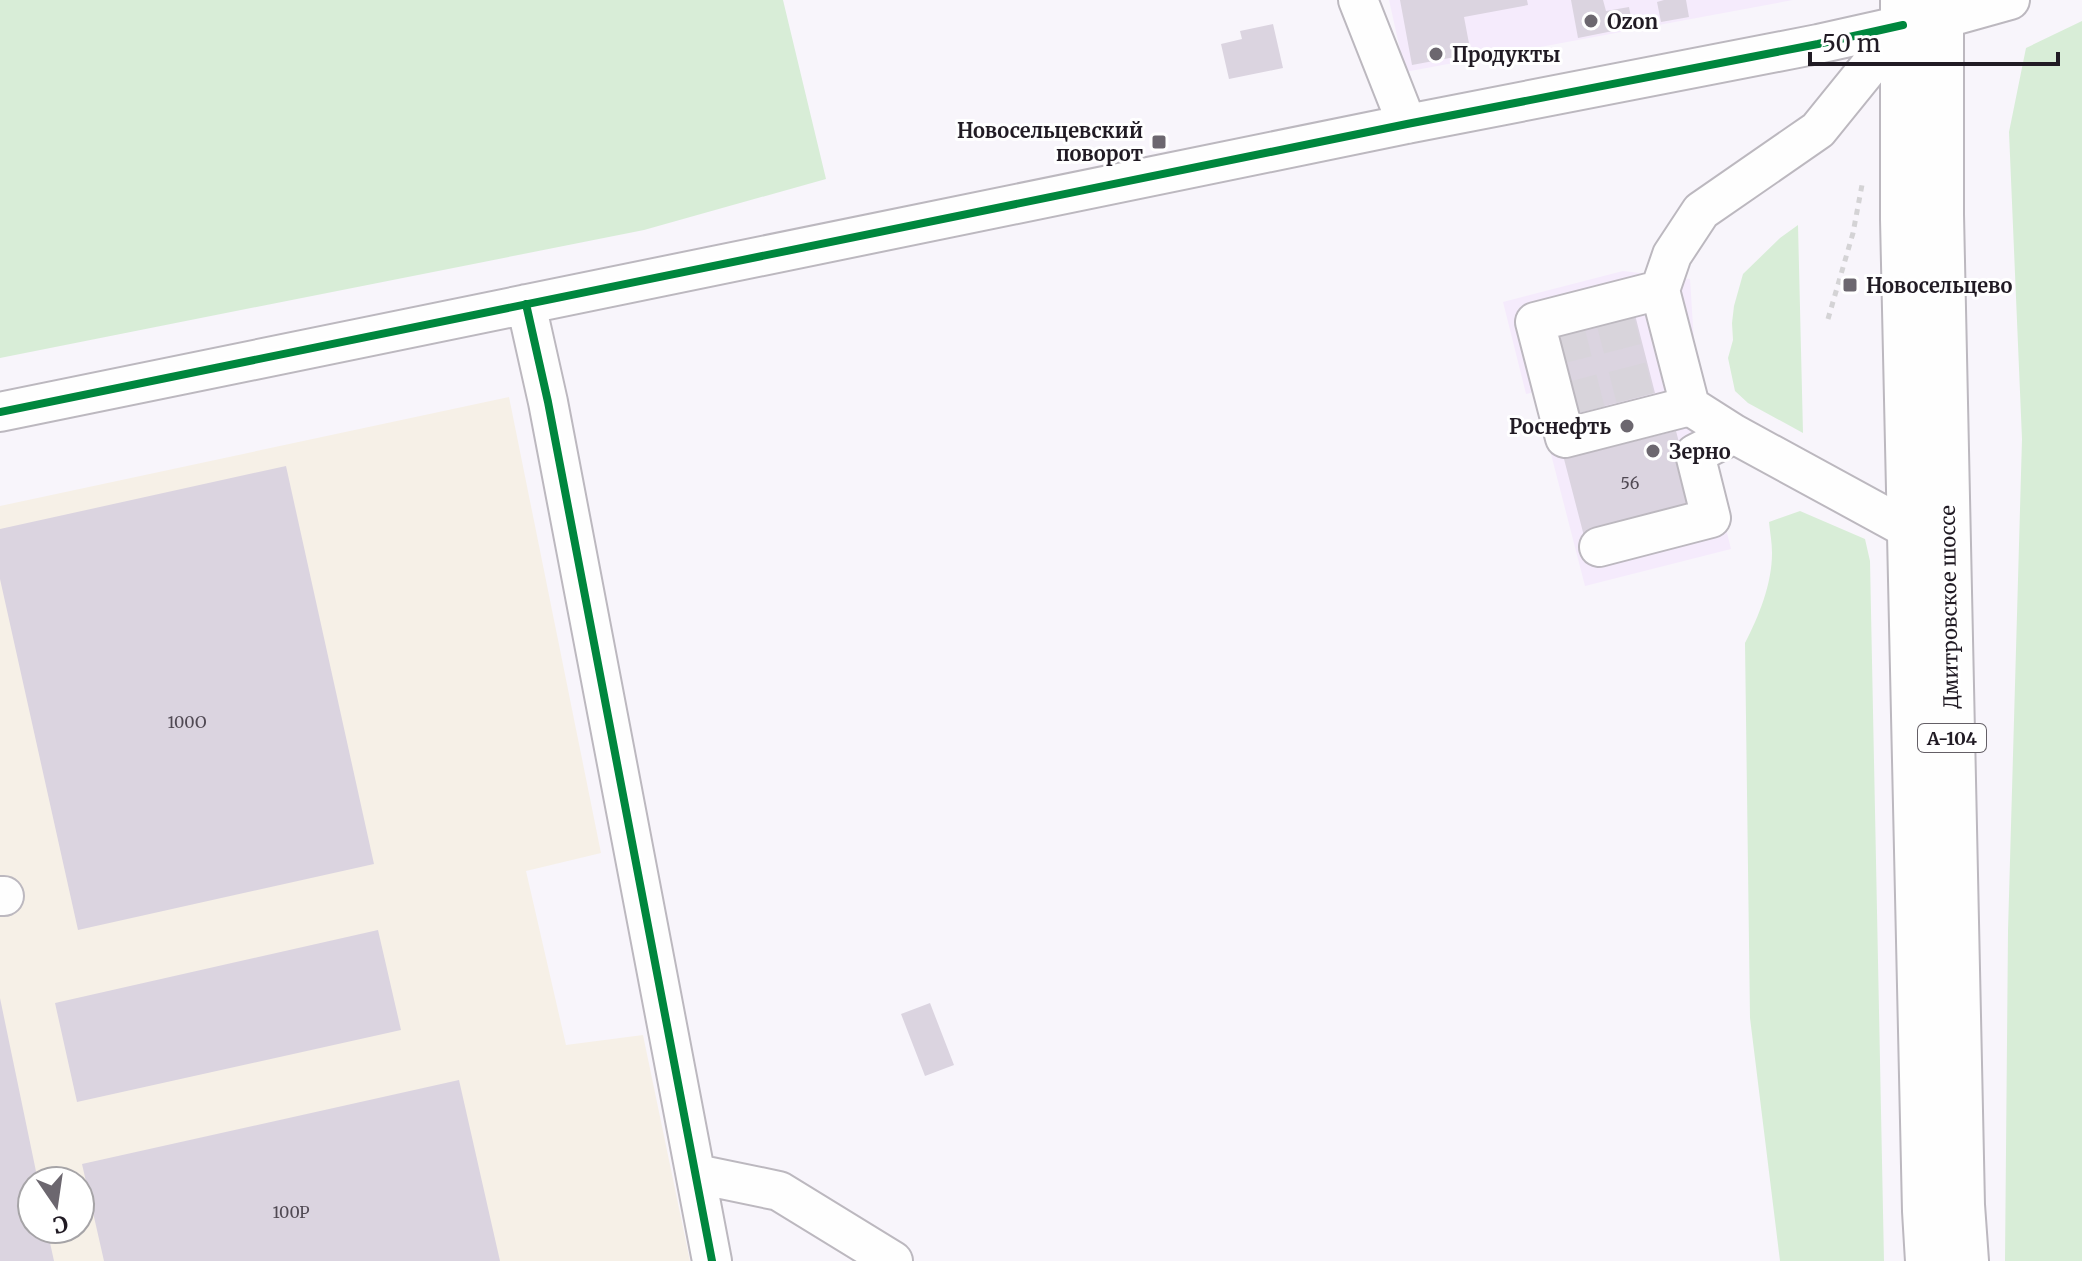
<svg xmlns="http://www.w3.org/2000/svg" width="2082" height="1261" font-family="Merriweather,serif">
<rect width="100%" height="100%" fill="#f8f5fb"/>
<path fill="#f5ebfc" d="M 1389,0 L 1793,0 L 1405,72 Z
M 1623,271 L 1690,279 L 1696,373 L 1713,476 L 1731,549 L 1585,586 L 1535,392 L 1526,394 L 1503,302 Z"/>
<path fill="#f6f0e7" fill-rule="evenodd" d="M 509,397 L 601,853 L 526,871 L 566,1045 L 643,1035 L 690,1261 L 0,1261 L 0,506 ZM 32,1181 L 80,1181 L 80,1229 L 32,1229 Z"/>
<path fill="#d8edd7" d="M 0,0 L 783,0 L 826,179 L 644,230 L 0,358 Z
M 2082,21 L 2082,1261 L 2005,1261 L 2008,931 L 2022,439 L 2009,132 L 2026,48 Z
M 1798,225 L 1803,433 L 1748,403 L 1735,391 L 1728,358 L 1733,340 L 1732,323 L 1734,306 L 1743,274 L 1780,238 Z
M 1800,511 L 1865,539 L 1870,561 L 1884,1261 L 1780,1261 L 1750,1018 L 1745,643 C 1759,616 1772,584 1772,553 C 1772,543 1770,532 1769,522 Z"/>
<path fill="#dbd4e0" d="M 1400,0 L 1527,0 L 1528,5 L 1464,17 L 1471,54 L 1412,65 Z
M 1571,0 L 1603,0 L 1606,11 L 1629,7 L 1633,27 L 1578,38 Z
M 1664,0 L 1686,0 L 1689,17 L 1661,22 L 1657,2 Z
M 1273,24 L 1283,68 L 1229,79 L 1221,44 L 1242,39 L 1240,31 Z
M 1633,307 L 1655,393 L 1570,415 L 1548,329 Z
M 1676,431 L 1696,507 L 1584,536 L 1564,459 Z
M 286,466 L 374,864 L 78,930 L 0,579 L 0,529 Z
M 378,930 L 401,1030 L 77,1102 L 55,1003 Z
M 0,998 L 38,1181 L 32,1181 L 32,1229 L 47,1229 L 54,1261 L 0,1261 Z
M 930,1003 L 954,1065 L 925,1076 L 901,1014 Z
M 459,1080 L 500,1261 L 104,1261 L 82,1164 Z"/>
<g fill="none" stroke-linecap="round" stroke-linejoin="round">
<path stroke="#d8d4db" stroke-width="38" stroke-dasharray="38 19" stroke-linecap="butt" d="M 1613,312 L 1635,398
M 1564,324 L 1586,411"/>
<g stroke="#bcb8bf" stroke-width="42">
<path id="minor" d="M 1358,0 L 1407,124
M 1942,19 L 2010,0
M 1903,25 L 1818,130 L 1701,211 L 1672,255 L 1660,290 L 1690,406 L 1734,434 L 1910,530
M 1660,290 L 1535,322 L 1565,438 L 1690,406
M 526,304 L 548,402 L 712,1261
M 0,412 L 1407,124 L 1818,44 L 1903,25
M 1599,547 L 1711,518 L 1695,454 L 1734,434
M 0,896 L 4,896
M 697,1174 L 779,1191 L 893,1261"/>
</g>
<g stroke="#bcb8bf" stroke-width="48">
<path id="highway" d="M 1903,0 L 1903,219 L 1925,1211 L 1928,1261
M 1941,0 L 1941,214 L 1962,1205 L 1966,1261"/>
</g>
<path stroke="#d4d3d5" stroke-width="5" stroke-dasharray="6 6" stroke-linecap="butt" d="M 1828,319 L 1853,233 L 1862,185"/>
<use href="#minor" stroke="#fefefe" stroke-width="38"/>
<use href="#highway" stroke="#fefefe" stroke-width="44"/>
<g stroke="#fff" stroke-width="13">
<path id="cycleway" d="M 526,304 L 548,402 L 712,1261
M 0,412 L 1407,124 L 1818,44 L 1903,25"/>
</g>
<use href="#cycleway" stroke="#00873e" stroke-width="8"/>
</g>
<g fill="#6c676f" stroke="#fff" stroke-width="3">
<circle cx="1591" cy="21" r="8"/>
<circle cx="1436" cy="54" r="8"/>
<rect x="1151" y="134" width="16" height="16" rx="4"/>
<rect x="1842" y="277" width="16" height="16" rx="4"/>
<circle cx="1627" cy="426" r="8"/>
<circle cx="1653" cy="451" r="8"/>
</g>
<g text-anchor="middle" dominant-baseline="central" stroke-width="6" stroke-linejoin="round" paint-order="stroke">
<g font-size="16" fill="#504953">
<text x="1630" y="483">56</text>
<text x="187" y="722">100О</text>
<text x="291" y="1212">100Р</text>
</g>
<rect fill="#fff" stroke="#645f66" stroke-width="2" x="1918" y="724" width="68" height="28" rx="6"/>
<g font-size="18" font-weight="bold" fill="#211b24">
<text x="1952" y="738">А-104</text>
</g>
<g font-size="20" font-weight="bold" fill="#211b24" stroke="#fff" text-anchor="start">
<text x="1607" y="21">Ozon</text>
<text x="1452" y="54">Продукты</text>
<text x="1143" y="130" text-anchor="end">Новосельцевский<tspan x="1143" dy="23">поворот</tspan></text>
<text x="1866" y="285">Новосельцево</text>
<text x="1611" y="426" text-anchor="end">Роснефть</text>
<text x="1669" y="451">Зерно</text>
</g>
<g font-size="20" fill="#211b24" stroke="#fff">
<text transform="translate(1949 607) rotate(-91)">Дмитровское шоссе</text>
</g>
</g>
<g transform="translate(56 1205) rotate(167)"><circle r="38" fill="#ffffff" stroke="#a6a4a7" stroke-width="2"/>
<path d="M0-6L14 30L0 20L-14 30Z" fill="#6c676f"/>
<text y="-12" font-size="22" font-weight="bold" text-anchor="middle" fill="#211b24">С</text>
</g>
<path d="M1810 52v12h248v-12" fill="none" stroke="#211b24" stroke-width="4"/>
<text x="1822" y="52" font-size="24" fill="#211b24" stroke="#ffffff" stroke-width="6" paint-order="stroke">50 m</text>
</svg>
